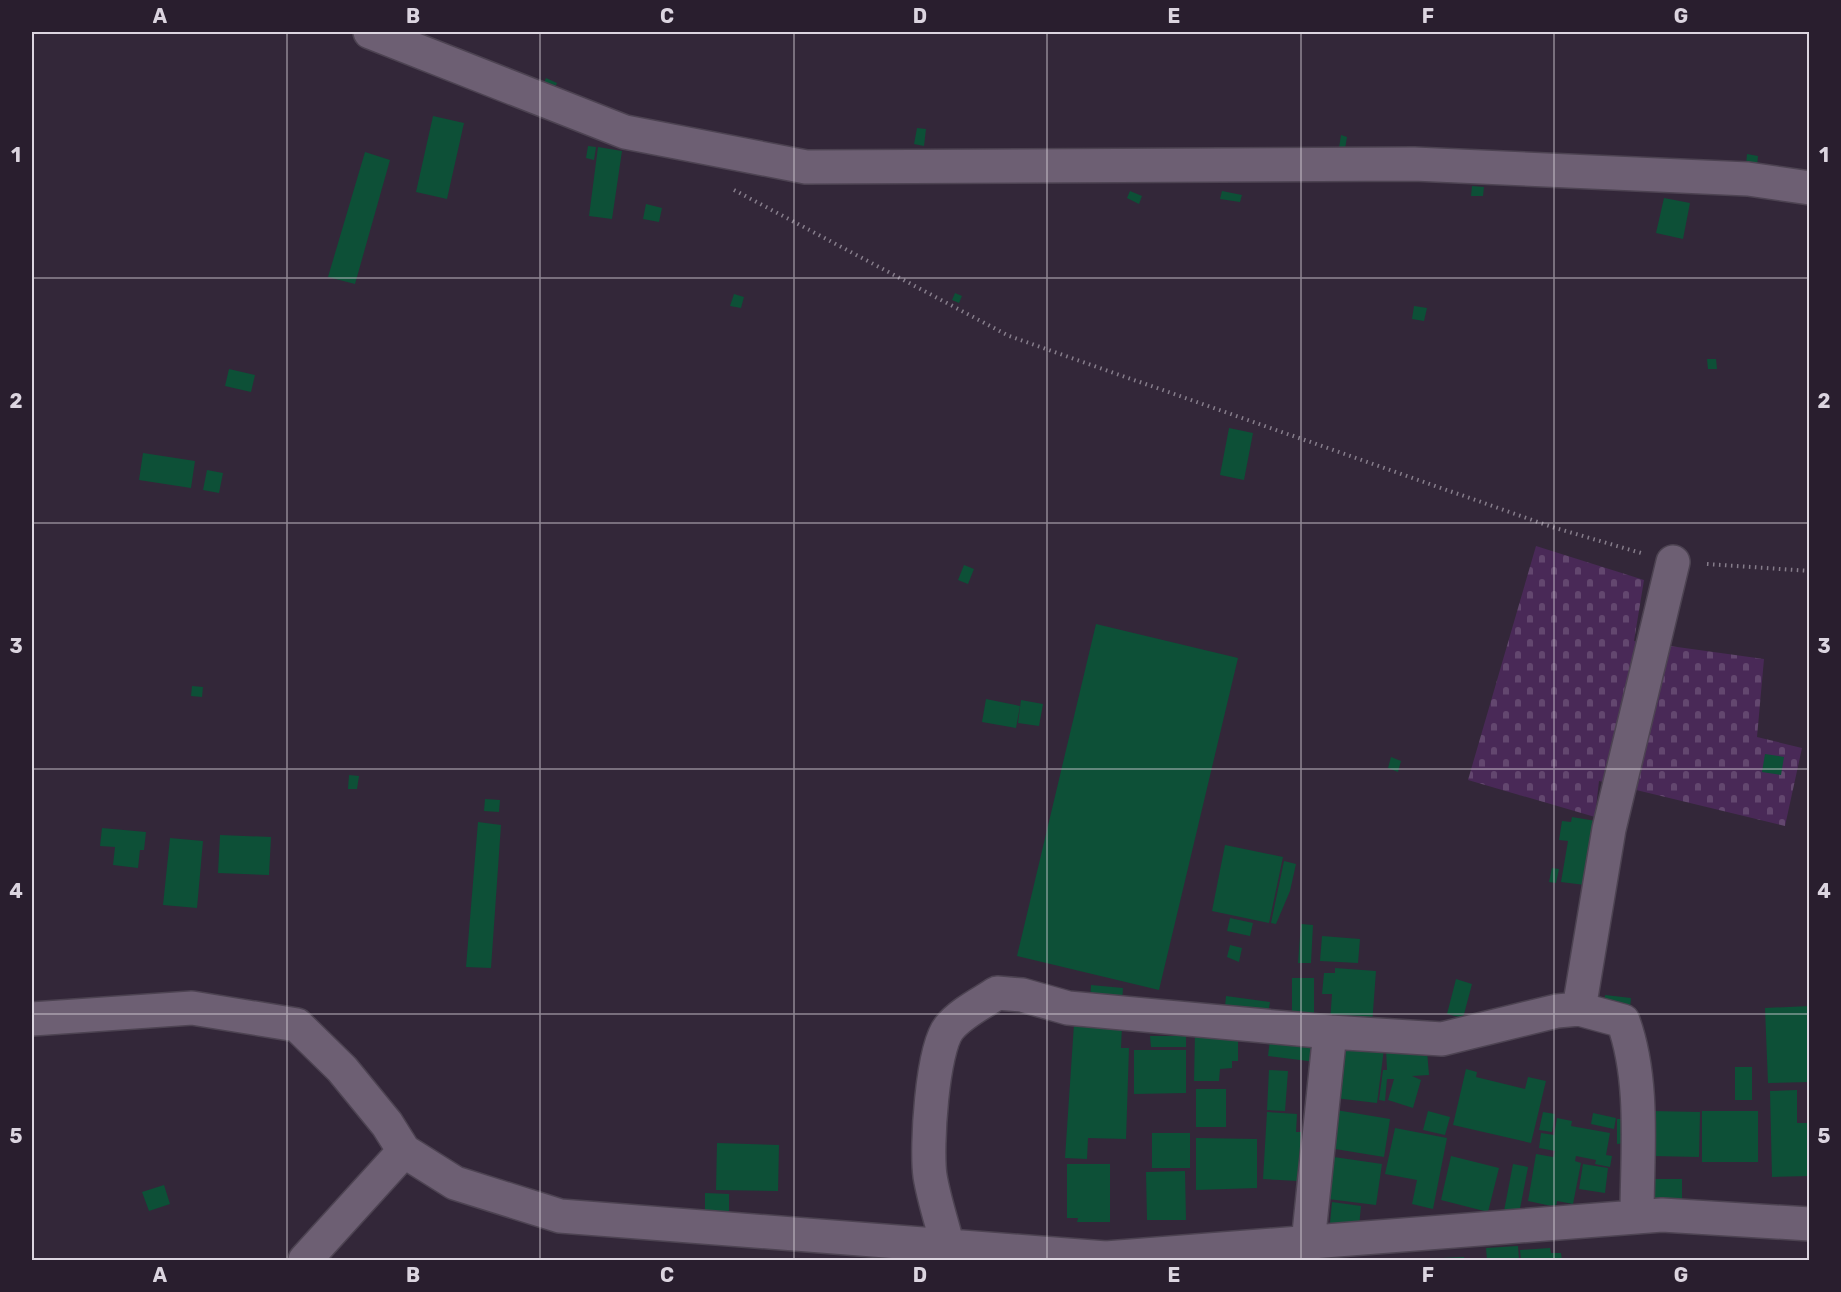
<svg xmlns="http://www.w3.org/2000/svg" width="1841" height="1292" font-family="Rubik,sans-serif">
<defs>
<pattern id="cemetery-stones" width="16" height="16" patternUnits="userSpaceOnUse" patternTransform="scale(1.5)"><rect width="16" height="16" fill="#492957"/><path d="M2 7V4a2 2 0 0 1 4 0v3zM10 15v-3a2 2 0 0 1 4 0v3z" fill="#63476f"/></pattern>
</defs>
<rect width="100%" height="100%" fill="#332739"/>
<path fill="url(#cemetery-stones)" d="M 1536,546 L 1644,580 L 1634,641 L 1764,659 L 1757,737 L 1802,748 L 1785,826 L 1599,781 L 1595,817 L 1468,780 Z"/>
<path fill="#0d5037" d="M 546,78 L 557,83 L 553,92 L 542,87 Z
M 433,116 L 464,123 L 447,199 L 416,192 Z
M 917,128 L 926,129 L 924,146 L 914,144 Z
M 1341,135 L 1347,137 L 1345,149 L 1339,148 Z
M 588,146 L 596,147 L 594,160 L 586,158 Z
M 598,147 L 622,151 L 612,219 L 589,216 Z
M 365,152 L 390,160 L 355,284 L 328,277 Z
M 1747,154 L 1758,156 L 1757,166 L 1746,165 Z
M 1472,186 L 1484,187 L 1483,196 L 1471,196 Z
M 1130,191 L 1142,196 L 1139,204 L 1127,198 Z
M 1222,191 L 1242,195 L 1240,202 L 1220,199 Z
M 1664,198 L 1690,203 L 1683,239 L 1656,233 Z
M 646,204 L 662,208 L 659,222 L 643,219 Z
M 955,293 L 962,296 L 959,303 L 952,300 Z
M 734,294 L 744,297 L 741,308 L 730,306 Z
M 1414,306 L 1427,308 L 1424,321 L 1412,319 Z
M 1707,359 L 1716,359 L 1717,369 L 1708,369 Z
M 229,369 L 255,375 L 251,392 L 225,386 Z
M 1229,428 L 1253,433 L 1244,480 L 1220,475 Z
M 143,453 L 195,461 L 191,488 L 139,480 Z
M 207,470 L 223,473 L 219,493 L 203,490 Z
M 964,565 L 974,569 L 968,584 L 958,580 Z
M 1096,624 L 1238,658 L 1159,990 L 1017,956 Z
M 192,686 L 203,687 L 202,697 L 191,696 Z
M 986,699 L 1020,706 L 1016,728 L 982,722 Z
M 1021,700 L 1043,704 L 1039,726 L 1018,723 Z
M 1765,754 L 1784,757 L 1781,775 L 1762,772 Z
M 1391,757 L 1401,761 L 1398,772 L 1388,768 Z
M 349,775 L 359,776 L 357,789 L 348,789 Z
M 485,799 L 500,800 L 499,812 L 484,811 Z
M 1572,817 L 1596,821 L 1585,885 L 1561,882 L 1568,841 L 1559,840 L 1562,821 L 1571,822 Z
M 478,822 L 501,825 L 491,968 L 466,967 Z
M 102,828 L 146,832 L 144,850 L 140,850 L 138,868 L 113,865 L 115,847 L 100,846 Z
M 220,835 L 271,837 L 269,875 L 218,873 Z
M 170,838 L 203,841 L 197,908 L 163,905 Z
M 1225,845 L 1283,857 L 1269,923 L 1212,911 Z
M 1284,861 L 1296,864 L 1290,891 L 1276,924 L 1271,923 Z
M 1552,868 L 1559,869 L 1556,883 L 1549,882 Z
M 1230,918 L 1253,923 L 1250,936 L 1227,931 Z
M 1301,924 L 1313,925 L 1311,963 L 1298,963 Z
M 1322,936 L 1360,939 L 1358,963 L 1320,961 Z
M 1230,945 L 1242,948 L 1239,962 L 1227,957 Z
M 1335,968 L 1376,971 L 1372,1025 L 1330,1022 L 1332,994 L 1322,994 L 1324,973 L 1335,973 Z
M 1292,978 L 1314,978 L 1314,1014 L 1292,1014 Z
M 1456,979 L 1472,984 L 1463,1018 L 1447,1014 Z
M 1091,985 L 1123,988 L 1122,1004 L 1090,1002 Z
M 1605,995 L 1631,998 L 1630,1008 L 1604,1004 Z
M 1226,996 L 1270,1002 L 1268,1014 L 1225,1007 Z
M 1810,1006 L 1810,1082 L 1768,1083 L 1765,1008 Z
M 1074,1024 L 1122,1026 L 1121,1048 L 1129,1048 L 1126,1139 L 1088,1138 L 1087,1159 L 1065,1158 Z
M 1195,1032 L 1238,1033 L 1238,1061 L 1232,1061 L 1232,1068 L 1220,1069 L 1219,1081 L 1194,1081 Z
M 1150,1036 L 1186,1036 L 1186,1047 L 1151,1047 Z
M 1270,1039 L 1318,1044 L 1316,1062 L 1268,1056 Z
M 1346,1044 L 1384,1049 L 1377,1103 L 1335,1098 L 1340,1053 L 1345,1053 Z
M 1386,1049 L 1427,1051 L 1429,1075 L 1412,1076 L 1421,1080 L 1413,1108 L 1388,1100 L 1394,1079 L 1387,1079 L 1385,1101 L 1379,1100 L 1383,1070 L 1387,1070 Z
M 1134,1050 L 1186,1050 L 1186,1093 L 1134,1094 Z
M 1735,1067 L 1752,1067 L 1752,1100 L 1735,1100 Z
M 1466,1069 L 1477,1072 L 1476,1077 L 1525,1089 L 1528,1077 L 1546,1081 L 1531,1143 L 1453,1125 Z
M 1269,1070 L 1288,1071 L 1285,1111 L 1267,1110 Z
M 1196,1089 L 1226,1089 L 1226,1127 L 1196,1127 Z
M 1797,1090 L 1797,1123 L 1810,1123 L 1810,1176 L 1772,1177 L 1770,1091 Z
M 1336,1110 L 1390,1119 L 1384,1157 L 1329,1148 Z
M 1428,1111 L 1450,1117 L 1445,1135 L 1423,1130 Z
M 1653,1111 L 1700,1112 L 1699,1157 L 1652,1156 Z
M 1702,1111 L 1758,1111 L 1758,1162 L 1702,1162 Z
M 1267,1112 L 1297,1114 L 1296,1132 L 1301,1132 L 1298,1181 L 1263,1179 Z
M 1543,1112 L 1555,1114 L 1552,1132 L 1539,1130 Z
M 1593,1113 L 1616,1118 L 1614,1129 L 1591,1124 Z
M 1557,1118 L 1572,1121 L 1571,1126 L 1610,1133 L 1606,1155 L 1612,1156 L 1610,1167 L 1595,1164 L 1596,1160 L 1576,1156 L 1575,1161 L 1581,1163 L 1573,1204 L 1557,1201 L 1556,1207 L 1528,1201 L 1536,1154 L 1553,1157 L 1555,1151 L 1539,1148 L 1541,1133 L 1554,1135 Z
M 1617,1119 L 1627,1119 L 1627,1143 L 1617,1144 Z
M 1395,1128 L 1447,1138 L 1433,1209 L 1412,1204 L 1417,1180 L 1385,1174 Z
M 1152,1133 L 1190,1133 L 1190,1168 L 1152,1168 Z
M 1196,1138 L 1257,1139 L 1257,1188 L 1196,1190 Z
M 717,1143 L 779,1145 L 778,1191 L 716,1190 Z
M 1451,1156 L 1499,1168 L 1488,1212 L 1441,1200 Z
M 1334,1157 L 1382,1164 L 1376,1205 L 1328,1199 Z
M 1067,1164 L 1110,1164 L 1110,1222 L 1077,1222 L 1078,1218 L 1067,1218 Z
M 1513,1164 L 1528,1167 L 1519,1214 L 1504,1211 Z
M 1583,1164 L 1608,1168 L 1605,1193 L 1579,1189 Z
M 1185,1171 L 1186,1220 L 1147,1220 L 1146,1172 Z
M 1646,1179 L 1682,1179 L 1682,1199 L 1649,1199 Z
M 164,1185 L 170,1204 L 149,1211 L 142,1192 Z
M 705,1193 L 729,1194 L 729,1216 L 705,1217 Z
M 1332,1202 L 1361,1206 L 1359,1227 L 1330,1223 Z
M 1518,1246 L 1519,1260 L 1487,1260 L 1486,1248 Z
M 1550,1248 L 1551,1253 L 1561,1253 L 1562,1260 L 1521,1260 L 1520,1250 Z
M 1464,1257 L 1465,1260 L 1443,1260 L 1442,1258 Z"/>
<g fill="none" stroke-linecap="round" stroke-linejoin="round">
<g stroke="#4d4352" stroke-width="36">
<path id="minor" d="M 370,32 L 625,132 L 806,167 L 1414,164 L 1748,179 L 1810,188
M 1579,1009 L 1609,829 L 1673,562
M 32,1019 L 192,1008 L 297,1025 L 342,1069 L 387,1124 L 404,1151 L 455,1183 L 560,1216 L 1106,1258 L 1662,1215 L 1810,1224
M 1308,1243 L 1330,1032 L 1442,1039 L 1557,1011 L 1579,1009 L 1623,1021 C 1645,1081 1637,1154 1637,1217
M 948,1247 C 942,1223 934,1200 930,1176 C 926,1148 932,1049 949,1028 C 961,1013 982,1003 997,993 L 1022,995 L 1068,1008 L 1330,1032
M 305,1260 L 404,1151"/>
</g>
<path stroke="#867d8b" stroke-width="4" stroke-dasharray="1.5 4.5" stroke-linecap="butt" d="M 734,190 L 1009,336 L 1552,527 L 1641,553
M 1707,564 L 1810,571"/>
<use href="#minor" stroke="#6d5f73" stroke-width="33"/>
</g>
<path fill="none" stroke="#dcd5e0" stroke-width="1.5" stroke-opacity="0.55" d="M 287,32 L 287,1260M 540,32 L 540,1260M 794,32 L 794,1260M 1047,32 L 1047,1260M 1301,32 L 1301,1260M 1554,32 L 1554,1260M 32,278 L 1810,278M 32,523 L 1810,523M 32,769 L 1810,769M 32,1014 L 1810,1014"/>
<rect width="1841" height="1292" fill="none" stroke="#291e2e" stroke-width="66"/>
<rect x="33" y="33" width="1775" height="1226" fill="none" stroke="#dcd5e0" stroke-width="2"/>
<g font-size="20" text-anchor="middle" font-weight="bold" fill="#dcd5e0">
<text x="160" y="23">A</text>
<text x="413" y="23">B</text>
<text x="667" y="23">C</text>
<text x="920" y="23">D</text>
<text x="1174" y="23">E</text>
<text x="1428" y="23">F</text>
<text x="1681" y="23">G</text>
<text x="16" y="162">1</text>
<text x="1824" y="162">1</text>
<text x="16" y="408">2</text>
<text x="1824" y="408">2</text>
<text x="16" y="653">3</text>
<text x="1824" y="653">3</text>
<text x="16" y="898">4</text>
<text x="1824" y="898">4</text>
<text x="16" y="1143">5</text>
<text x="1824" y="1143">5</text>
<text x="160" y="1282">A</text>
<text x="413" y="1282">B</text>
<text x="667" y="1282">C</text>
<text x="920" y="1282">D</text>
<text x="1174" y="1282">E</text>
<text x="1428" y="1282">F</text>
<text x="1681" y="1282">G</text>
</g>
</svg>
